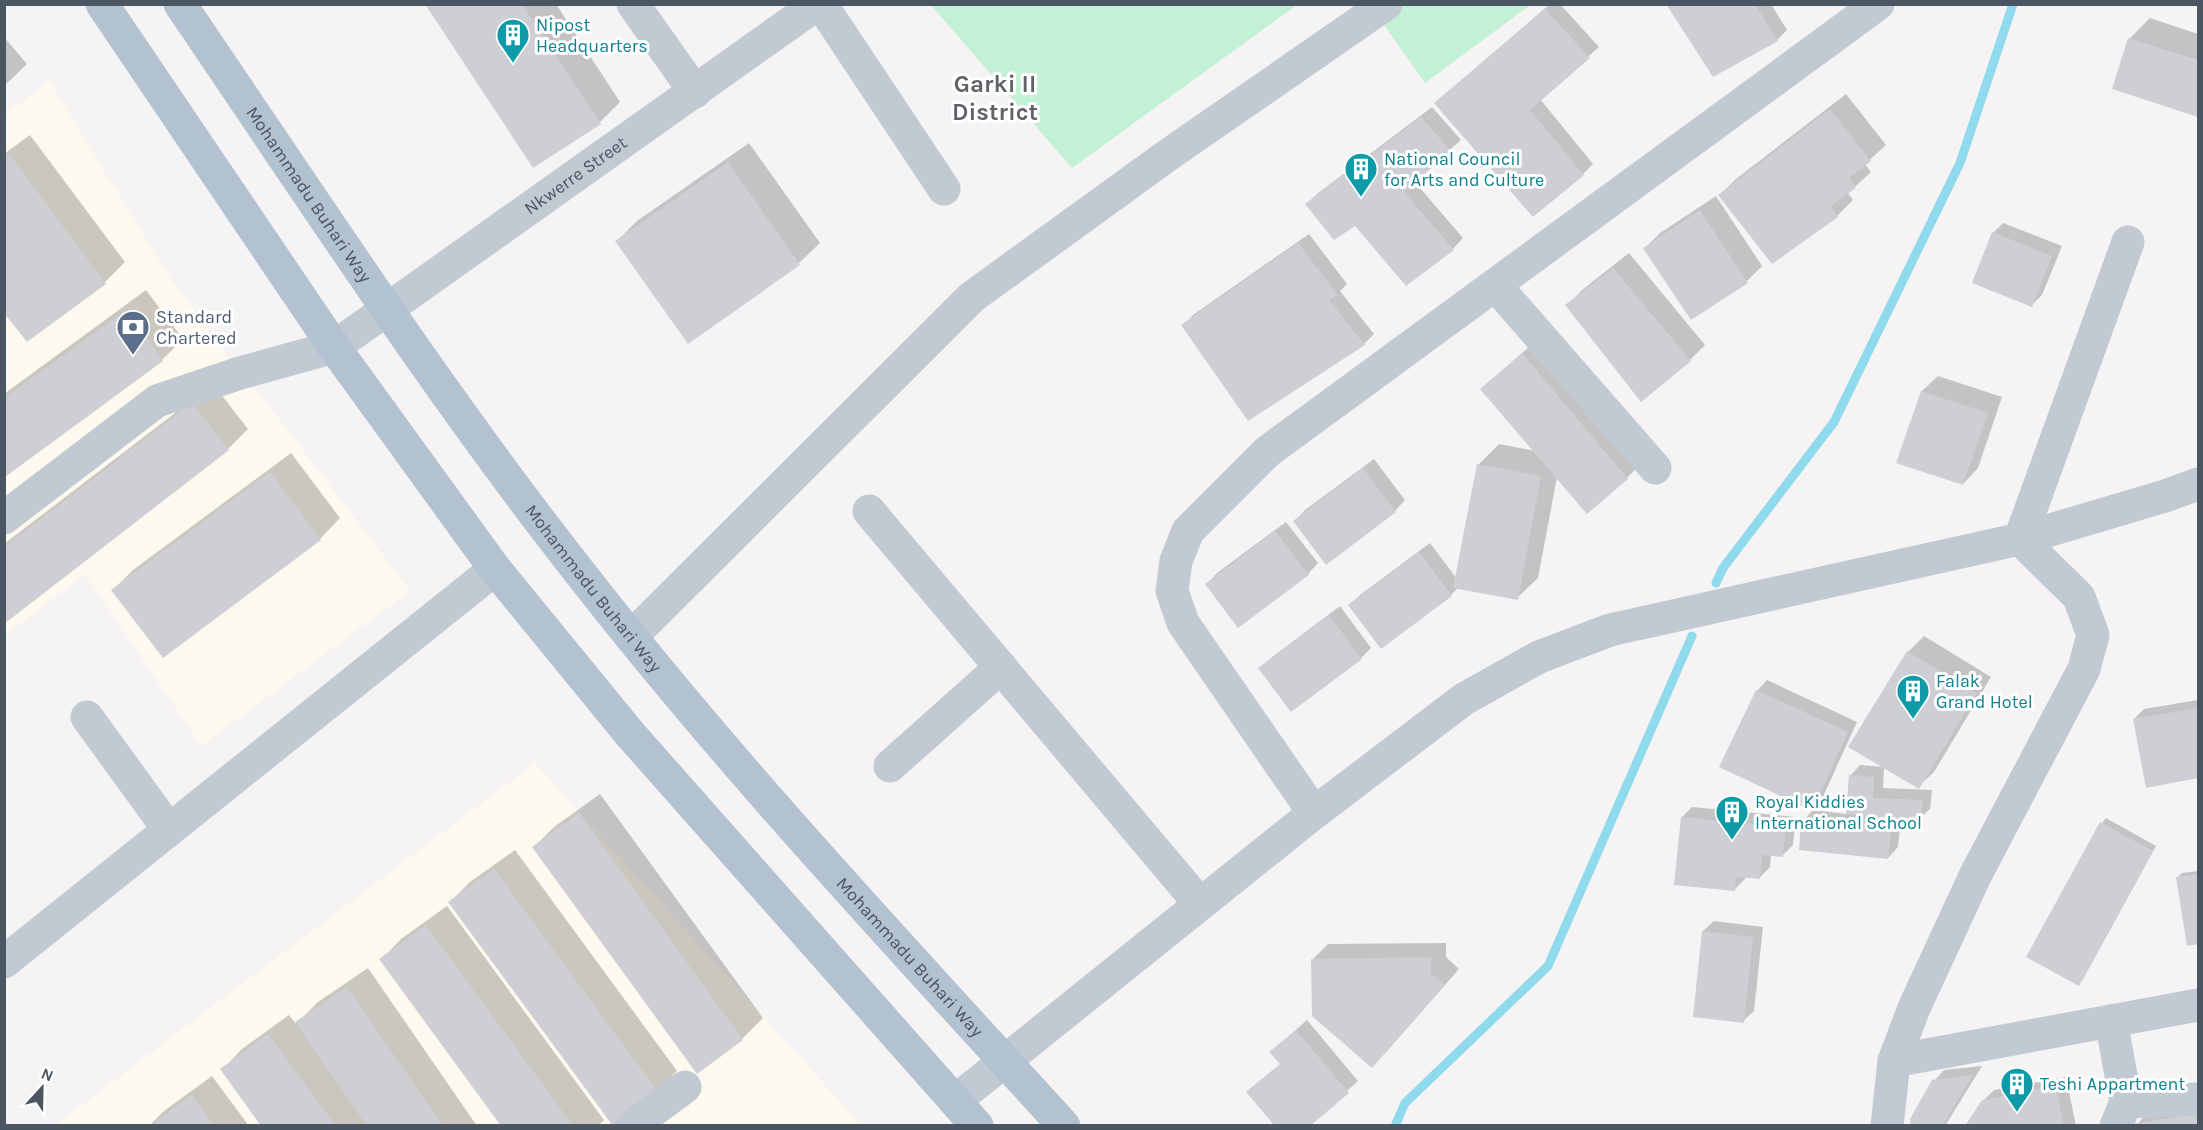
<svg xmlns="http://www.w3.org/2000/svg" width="2203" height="1130" font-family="Karla,sans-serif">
<rect width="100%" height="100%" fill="#f5f3f3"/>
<path fill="#fdf9ef" d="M 49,81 L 168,275 L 240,373 L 281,421 L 410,591 L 201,746 L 85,574 L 5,635 L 5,115 Z
M 535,763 L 861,1125 L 54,1126 Z"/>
<path fill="#c3f1d5" d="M 931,5 L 1297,5 L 1072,168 Z
M 1370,5 L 1530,5 L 1425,83 Z"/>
<path fill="#0003" d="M 427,4 L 556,4 L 620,102 L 600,122 Z
M 1550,4 L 1560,4 L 1599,47 L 1540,99 L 1593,164 L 1583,174 L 1447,93 Z
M 1667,4 L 1771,4 L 1787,30 L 1777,40 Z
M 2150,18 L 2198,34 L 2198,115 L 2114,88 L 2129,39 Z
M 4,37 L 27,64 L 4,86 Z
M 1846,94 L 1886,145 L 1865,164 L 1871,172 L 1848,193 L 1853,200 L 1837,216 L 1773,262 L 1720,195 L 1736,179 Z
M 1432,107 L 1461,140 L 1414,181 L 1463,238 L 1453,249 L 1406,284 L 1355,224 L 1307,204 L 1317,194 Z
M 30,135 L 125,262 L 105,282 L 27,340 L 4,310 L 4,154 Z
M 749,143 L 820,243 L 799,263 L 688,342 L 617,241 L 637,221 Z
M 1716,196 L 1762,266 L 1747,281 L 1645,248 L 1660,233 Z
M 2003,223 L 2062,246 L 2042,295 L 2032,305 L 1993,233 Z
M 1309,234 L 1347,284 L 1340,291 L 1374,334 L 1364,344 L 1248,419 L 1183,326 L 1193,315 Z
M 1629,253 L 1705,345 L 1690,360 L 1567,306 L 1582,290 Z
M 146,290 L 183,339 L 162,360 L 4,475 L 4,394 Z
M 1538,339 L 1642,462 L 1627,478 L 1557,477 L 1538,578 L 1517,598 L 1458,588 L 1451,595 L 1350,605 L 1360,595 L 1430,543 L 1457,579 L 1479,464 L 1499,444 L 1535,451 L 1482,389 Z
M 1938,376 L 2002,397 L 1978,468 L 1963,484 L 1922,391 Z
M 213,384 L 248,429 L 228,449 L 4,622 L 4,544 Z
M 291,453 L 340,518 L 320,539 L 163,656 L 113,590 L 133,570 Z
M 1374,459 L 1405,500 L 1395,511 L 1326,563 L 1295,521 L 1305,510 Z
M 1286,522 L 1318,563 L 1308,574 L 1207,584 L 1217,573 Z
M 1340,606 L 1371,648 L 1361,658 L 1260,668 L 1271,658 Z
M 1924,636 L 1991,677 L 1934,772 L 1918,787 L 1908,652 Z
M 1767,680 L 1857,722 L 1822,799 L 1811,809 L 1757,691 Z
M 2198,700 L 2198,777 L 2147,786 L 2134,719 L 2144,709 Z
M 1860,765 L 1884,767 L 1883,788 L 1932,790 L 1930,809 L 1919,819 L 1901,818 L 1898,847 L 1888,858 L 1803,821 L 1813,810 L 1847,814 L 1850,776 Z
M 600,794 L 763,1018 L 742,1039 L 697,1072 L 534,847 L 554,827 Z
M 1692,807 L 1796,817 L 1793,845 L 1783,855 L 1771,854 L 1770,867 L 1760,877 L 1745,876 L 1745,879 L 1735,889 L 1682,817 Z
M 2106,818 L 2156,846 L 2083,979 L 2078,984 L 2028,957 L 2102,823 Z
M 515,850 L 677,1071 L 657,1091 L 450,902 L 470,882 Z
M 2198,871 L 2198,943 L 2188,944 L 2177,878 L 2182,873 Z
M 447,906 L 604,1120 L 598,1126 L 503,1126 L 381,960 L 401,939 Z
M 1714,921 L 1763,927 L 1754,1011 L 1743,1021 L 1703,931 Z
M 1446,943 L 1446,957 L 1459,969 L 1387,1051 L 1312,960 L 1328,944 Z
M 368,968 L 477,1126 L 263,1126 L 222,1070 L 242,1049 L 289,1015 L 296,1024 L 318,1002 Z
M 1307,1020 L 1358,1081 L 1308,1126 L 1281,1063 L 1271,1052 Z
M 1982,1066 L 1945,1126 L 1913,1126 L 1934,1081 L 1944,1070 Z
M 212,1076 L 249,1126 L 149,1126 L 164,1111 Z
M 2066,1077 L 2076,1126 L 1967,1126 L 1983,1101 L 1994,1090 Z
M 2198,1105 L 2198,1126 L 2136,1126 L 2146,1114 Z"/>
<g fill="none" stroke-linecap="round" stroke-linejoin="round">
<path stroke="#90daee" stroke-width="9" d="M 1716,583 L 1723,568 L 1834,422 L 1960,163 L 2013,4
M 1395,1126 L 1405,1103 L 1548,966 L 1692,636"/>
</g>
<path fill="#cdcfd5" d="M 425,4 L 522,4 L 601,124 L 533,168 Z
M 1666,4 L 1755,4 L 1778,41 L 1713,77 Z
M 1545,9 L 1590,58 L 1530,110 L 1584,175 L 1533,217 L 1434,103 Z
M 2128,38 L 2198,60 L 2198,117 L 2112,89 Z
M 1830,109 L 1871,161 L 1849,178 L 1856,188 L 1831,206 L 1838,217 L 1772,264 L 1718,195 Z
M 1421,117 L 1451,151 L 1404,192 L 1454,250 L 1406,286 L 1355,226 L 1334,240 L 1305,204 Z
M 9,154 L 106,284 L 27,342 L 4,313 L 4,158 Z
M 728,162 L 800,265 L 688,344 L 615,241 Z
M 1700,210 L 1748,283 L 1691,320 L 1643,248 Z
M 1992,232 L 2052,256 L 2032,307 L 1972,283 Z
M 1298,243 L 1338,295 L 1329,300 L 1365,345 L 1248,421 L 1181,325 Z
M 1613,268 L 1691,361 L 1641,402 L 1565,305 Z
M 126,310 L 163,361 L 5,477 L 5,398 Z
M 1522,353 L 1628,479 L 1587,514 L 1480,389 Z
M 1921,391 L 1988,413 L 1963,485 L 1896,463 Z
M 192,403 L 229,450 L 4,624 L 4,547 Z
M 1477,464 L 1541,476 L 1518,600 L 1453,588 Z
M 1363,468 L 1396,512 L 1326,565 L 1293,521 Z
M 270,472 L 321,540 L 163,658 L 111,590 Z
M 1275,531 L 1309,575 L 1238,628 L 1205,584 Z
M 1419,552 L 1452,596 L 1381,649 L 1348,605 Z
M 1329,615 L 1362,659 L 1291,712 L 1258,668 Z
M 1907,651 L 1977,693 L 1919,789 L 1848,747 Z
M 1756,690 L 1848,732 L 1812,811 L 1719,767 Z
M 2198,708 L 2198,778 L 2146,788 L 2133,719 Z
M 1849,775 L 1874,777 L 1873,798 L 1923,800 L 1920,821 L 1846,814 Z
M 579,813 L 743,1040 L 697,1074 L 532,847 Z
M 1681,817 L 1786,827 L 1783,857 L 1762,855 L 1760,879 L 1736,877 L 1735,891 L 1674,885 Z
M 1801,820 L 1891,829 L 1888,859 L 1799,850 Z
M 2100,822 L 2153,851 L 2079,986 L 2026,957 Z
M 494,869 L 658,1092 L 613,1126 L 448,902 Z
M 2198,874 L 2198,944 L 2187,946 L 2176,877 Z
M 426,925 L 573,1126 L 501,1126 L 379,959 Z
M 1702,931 L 1753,937 L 1744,1023 L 1693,1017 Z
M 1431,957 L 1431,973 L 1445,985 L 1372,1068 L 1312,1016 L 1311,959 Z
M 347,987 L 443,1126 L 367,1126 L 295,1022 Z
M 1296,1030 L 1349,1093 L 1310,1126 L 1275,1126 L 1246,1092 L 1280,1064 L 1269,1052 Z
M 268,1034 L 336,1126 L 261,1126 L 220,1069 Z
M 1973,1075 L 1942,1126 L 1911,1126 L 1910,1119 L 1932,1080 Z
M 2056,1086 L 2064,1126 L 1965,1126 L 1982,1100 Z
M 192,1095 L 214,1126 L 149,1126 Z
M 2198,1113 L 2198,1126 L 2133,1126 L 2133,1124 Z"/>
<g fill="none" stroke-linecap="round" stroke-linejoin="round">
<g stroke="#c1cad2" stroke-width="33">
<path d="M 633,4 L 695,92"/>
<path d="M 821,4 L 944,189"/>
<path d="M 1495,285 L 1655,468"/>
<path d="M 869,511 L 1200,904"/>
<path id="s1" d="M 4,518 L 157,401 L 240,373 L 334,347 L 817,4"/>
<path d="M 631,637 L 972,297 L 1168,155 L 1386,4"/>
<path d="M 87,717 L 169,830"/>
<path d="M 890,766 L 1001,667"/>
<path d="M 1314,813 L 1183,623 L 1172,591 L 1176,561 L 1188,531 L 1267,452 L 1878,4"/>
<path d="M 4,962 L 495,569"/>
<path d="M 2111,1021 L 2126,1102 L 2116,1126"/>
<path d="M 1894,1061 L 2198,1005"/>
<path d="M 955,1101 L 1314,813 L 1464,699 L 1539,657 L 1610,630 L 2020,539 L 2165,496 L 2198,484"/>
<path d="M 2126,1102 L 2198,1099"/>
<path d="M 632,1126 L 685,1087"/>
<path d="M 1887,1126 L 1894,1061 L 1914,1008 L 1976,874 L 2084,669 L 2093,635 L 2079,597 L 2020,539 L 2128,242"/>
</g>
<g stroke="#b3c2d1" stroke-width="33">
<path d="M 102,4 L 334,347 L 495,569 L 630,734 L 977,1126"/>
<path id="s2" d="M 180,4 C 310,195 435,388 577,569 C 728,763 898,944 1064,1126"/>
</g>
</g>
<defs>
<g id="building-pin" transform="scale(1.725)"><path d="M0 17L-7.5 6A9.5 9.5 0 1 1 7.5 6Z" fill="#0f9aa8" stroke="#fff"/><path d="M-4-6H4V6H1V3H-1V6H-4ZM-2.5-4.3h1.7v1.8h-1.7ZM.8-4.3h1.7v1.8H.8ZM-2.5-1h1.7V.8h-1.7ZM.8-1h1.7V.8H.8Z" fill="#fff"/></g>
<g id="bank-pin" transform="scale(1.725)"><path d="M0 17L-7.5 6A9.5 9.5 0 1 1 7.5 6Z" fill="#5c6f8a" stroke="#fff"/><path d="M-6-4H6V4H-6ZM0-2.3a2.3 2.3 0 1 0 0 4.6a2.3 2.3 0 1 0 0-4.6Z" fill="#fff"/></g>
</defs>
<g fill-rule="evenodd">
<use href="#building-pin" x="513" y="35"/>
<use href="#building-pin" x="1361" y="169"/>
<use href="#bank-pin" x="133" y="327"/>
<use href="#building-pin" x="1913" y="691"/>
<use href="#building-pin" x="1732" y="812"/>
<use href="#building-pin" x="2017" y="1084"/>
</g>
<g text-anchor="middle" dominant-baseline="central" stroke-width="6" stroke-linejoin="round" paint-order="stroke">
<g font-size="18" fill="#0d838f" stroke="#fff" text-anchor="start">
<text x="536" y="25">Nipost<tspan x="536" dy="21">Headquarters</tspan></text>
<text x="1384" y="159">National Council<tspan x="1384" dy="21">for Arts and Culture</tspan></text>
<text x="1936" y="681">Falak<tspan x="1936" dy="21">Grand Hotel</tspan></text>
<text x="1755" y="802">Royal Kiddies<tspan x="1755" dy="21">International School</tspan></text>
<text x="2040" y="1084">Teshi Appartment</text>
</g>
<g font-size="18" fill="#4a5661" stroke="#fff">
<text stroke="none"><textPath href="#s1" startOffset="674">Nkwerre Street</textPath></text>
<text stroke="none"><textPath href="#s2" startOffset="230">Mohammadu Buhari Way</textPath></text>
<text stroke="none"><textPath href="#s2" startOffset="716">Mohammadu Buhari Way</textPath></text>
<text stroke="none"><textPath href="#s2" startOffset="1202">Mohammadu Buhari Way</textPath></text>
</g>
<g font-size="18" fill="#4e5e75" stroke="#fff" text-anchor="start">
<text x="156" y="317">Standard<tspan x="156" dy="21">Chartered</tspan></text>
</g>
<g font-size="24" font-weight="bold" fill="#5f6368" stroke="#fff">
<text x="995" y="84">Garki II<tspan x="995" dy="28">District</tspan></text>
</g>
</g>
<rect width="2203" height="1130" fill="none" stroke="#4a5661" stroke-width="12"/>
<g transform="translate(42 1088) rotate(22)" stroke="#ffffff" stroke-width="4.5" paint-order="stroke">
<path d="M0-4.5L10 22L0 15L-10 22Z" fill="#4a5661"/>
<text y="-9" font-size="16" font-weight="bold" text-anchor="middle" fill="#4a5661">N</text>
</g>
</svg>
